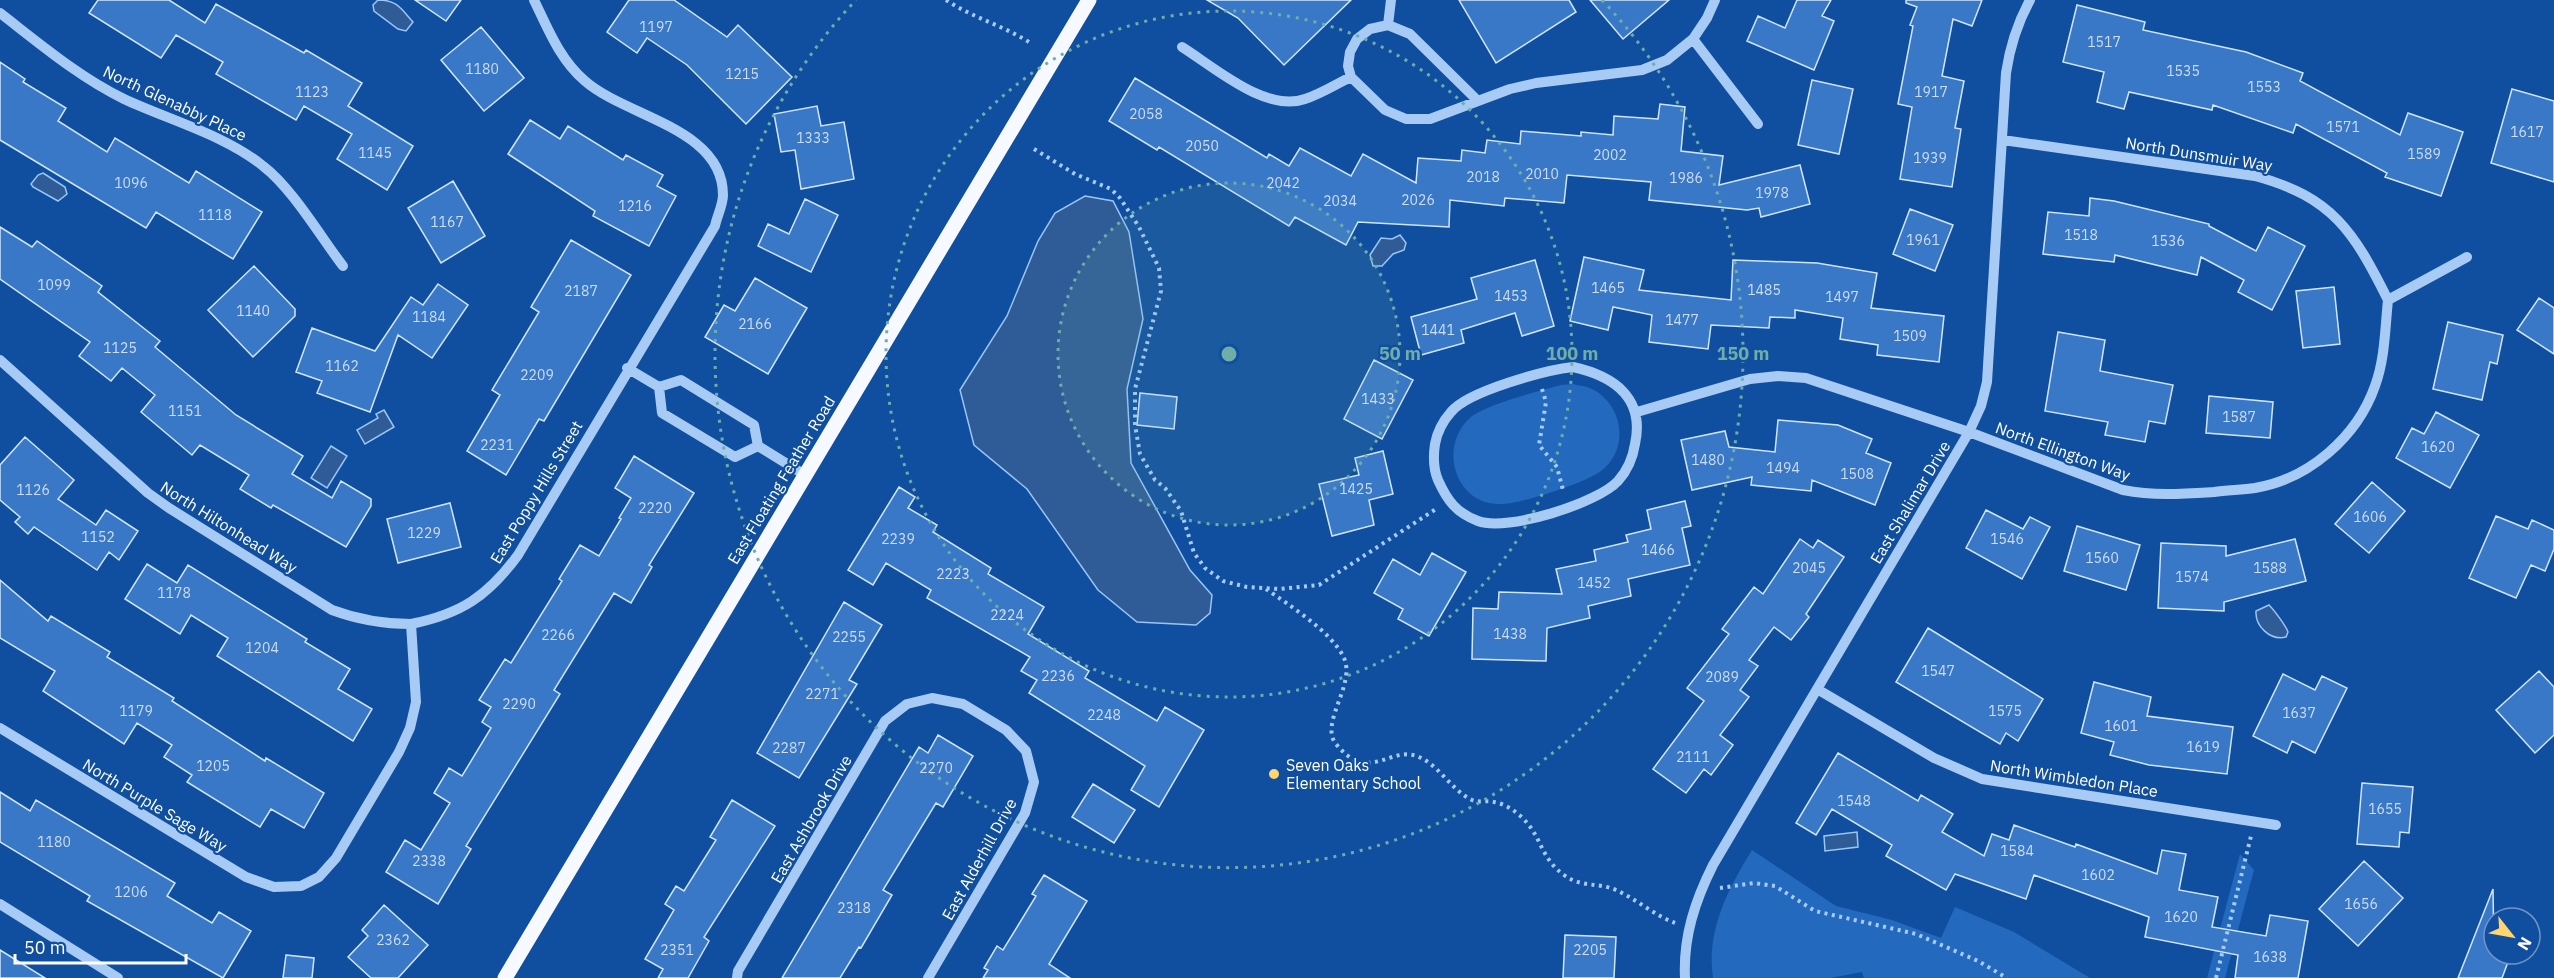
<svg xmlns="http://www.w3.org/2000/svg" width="2554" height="978" font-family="'IBM Plex Sans',sans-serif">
<rect width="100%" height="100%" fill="#104f9f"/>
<path fill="#2369be" d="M 1573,384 C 1580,386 1587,386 1594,390 C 1624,407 1629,450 1601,471 C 1585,483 1523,503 1503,504 C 1455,507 1437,446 1471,417 C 1487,404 1539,391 1561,385 Z
M 1752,850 L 1836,906 L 1892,920 L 1941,938 L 1955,907 L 2014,932 L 2090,978 L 1864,978 L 1862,972 L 1830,978 L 1713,978 C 1706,931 1728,889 1752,850 Z
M 2240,854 L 2254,870 L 2225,978 L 2207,978 Z"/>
<path fill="#2f5c97" stroke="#99c5f8" stroke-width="1.5" d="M 378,0 C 398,0 401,9 413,22 L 406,31 L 398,29 L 374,11 L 373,5 Z
M 43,173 L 65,187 L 67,194 L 58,201 L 33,187 L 31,184 L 38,175 Z
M 1085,196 L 1113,201 L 1129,232 L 1143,319 L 1127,389 L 1131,463 L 1190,570 L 1212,595 L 1210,613 L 1196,625 L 1137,622 L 1098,590 L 1027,489 L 974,445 L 960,390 L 1007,316 L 1038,241 L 1055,213 Z
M 1400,235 L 1406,243 L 1404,250 L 1393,254 L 1382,266 L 1373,266 L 1370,255 L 1381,238 L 1392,239 Z
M 384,410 L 394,427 L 365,444 L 357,430 L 378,418 L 376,414 Z
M 331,446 L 347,456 L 327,488 L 311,478 Z
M 2269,605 C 2274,610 2286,626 2288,632 L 2286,637 C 2270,641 2255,626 2256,611 Z
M 1857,832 L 1858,847 L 1825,851 L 1824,836 Z"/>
<path fill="#3978c7" stroke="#d0e5fe" stroke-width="1.5" d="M 98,0 L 169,0 L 205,23 L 216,4 L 304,53 L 306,50 L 362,83 L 348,106 L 413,146 L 387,190 L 337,159 L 352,134 L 304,106 L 296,120 L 216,74 L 223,62 L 176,35 L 161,58 L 89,13 Z
M 415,0 L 461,0 L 446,21 Z
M 629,0 L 674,0 L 727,37 L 738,25 L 792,77 L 746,124 L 687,65 L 647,38 L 637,53 L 607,32 Z
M 1207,0 L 1351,0 L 1284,65 L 1238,18 Z
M 1459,0 L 1569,0 L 1576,12 L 1496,63 Z
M 1590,0 L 1669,0 L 1623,39 Z
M 1797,0 L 1831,0 L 1822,16 L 1834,21 L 1814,70 L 1747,41 L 1758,16 L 1785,28 Z
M 1906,0 L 1982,0 L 1972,26 L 1953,19 L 1942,76 L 1964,81 L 1955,128 L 1961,129 L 1952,187 L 1900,179 L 1912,107 L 1898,104 L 1913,26 L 1910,25 L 1917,7 L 1906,3 Z
M 2077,5 L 2145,22 L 2143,30 L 2246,52 L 2303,73 L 2300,81 L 2400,135 L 2408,113 L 2463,132 L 2441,196 L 2385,177 L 2387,173 L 2296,124 L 2293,133 L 2213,105 L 2212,110 L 2129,92 L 2124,109 L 2097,102 L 2104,72 L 2063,62 Z
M 481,27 L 524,78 L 484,111 L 441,60 Z
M 0,62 L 25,79 L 23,82 L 66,108 L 58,121 L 107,152 L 115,138 L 189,183 L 196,171 L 262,212 L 233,259 L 156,212 L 146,228 L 0,140 Z
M 1135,78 L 1267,158 L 1269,154 L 1289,166 L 1300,148 L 1351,176 L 1363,154 L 1416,183 L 1418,158 L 1461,161 L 1462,150 L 1485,153 L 1487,140 L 1520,144 L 1521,131 L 1581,136 L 1581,132 L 1613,135 L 1614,116 L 1658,119 L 1660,104 L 1685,107 L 1681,151 L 1723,156 L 1719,185 L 1800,165 L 1810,204 L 1761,217 L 1759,208 L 1747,210 L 1649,200 L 1651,182 L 1567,175 L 1564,203 L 1505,198 L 1504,206 L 1450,200 L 1449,227 L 1358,222 L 1346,245 L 1295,217 L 1289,226 L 1159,147 L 1157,150 L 1109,121 Z
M 1812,80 L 1853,89 L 1839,154 L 1798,145 Z
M 2512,89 L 2554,101 L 2554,182 L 2491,163 Z
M 817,106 L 821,126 L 844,122 L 854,179 L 801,189 L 795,150 L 781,152 L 774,114 Z
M 530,120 L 560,139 L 568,126 L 623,160 L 626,155 L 663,175 L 657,186 L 676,196 L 649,246 L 593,216 L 595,211 L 508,154 Z
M 453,181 L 485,236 L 441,263 L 408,208 Z
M 2090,198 L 2114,201 L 2209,224 L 2209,226 L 2256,251 L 2268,227 L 2305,246 L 2272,310 L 2238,292 L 2244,280 L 2201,257 L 2197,275 L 2115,255 L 2114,262 L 2043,254 L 2048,212 L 2089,216 Z
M 805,199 L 838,215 L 811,272 L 758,246 L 768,224 L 789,234 Z
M 1910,209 L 1953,225 L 1935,271 L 1893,254 Z
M 0,227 L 32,247 L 37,241 L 102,286 L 98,292 L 160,341 L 155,347 L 236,415 L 303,456 L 292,474 L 332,498 L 341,481 L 371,499 L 371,506 L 346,547 L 273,505 L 271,508 L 240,489 L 249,475 L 200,445 L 192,455 L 141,412 L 155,395 L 122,368 L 111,381 L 79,356 L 90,342 L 0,279 Z
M 571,240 L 631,275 L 544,421 L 539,419 L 506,475 L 467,451 L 500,395 L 492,390 L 539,312 L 531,307 Z
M 1584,257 L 1644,270 L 1639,290 L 1731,300 L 1733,260 L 1817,263 L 1877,273 L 1871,308 L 1944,316 L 1939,362 L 1877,355 L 1878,345 L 1840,339 L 1843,318 L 1795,310 L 1795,318 L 1770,317 L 1769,328 L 1711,325 L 1708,349 L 1649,342 L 1652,315 L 1613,307 L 1608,330 L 1570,321 Z
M 1535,260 L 1554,326 L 1522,336 L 1515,313 L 1461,330 L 1464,343 L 1421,355 L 1411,317 L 1477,299 L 1471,278 Z
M 254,266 L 295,309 L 295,316 L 253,357 L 208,310 Z
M 755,278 L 807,308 L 768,374 L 705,337 L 724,305 L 735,311 Z
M 438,284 L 468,305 L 432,358 L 398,335 L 370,412 L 317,393 L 322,381 L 296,372 L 312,328 L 375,351 L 411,297 L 423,305 Z
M 2334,287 L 2340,344 L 2303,348 L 2296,291 Z
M 2539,298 L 2554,308 L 2554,354 L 2517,330 Z
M 2448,322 L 2503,335 L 2497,364 L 2490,362 L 2482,400 L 2433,389 Z
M 2058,332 L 2105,340 L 2100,371 L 2173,385 L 2165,424 L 2149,421 L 2145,442 L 2105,435 L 2108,422 L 2045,411 Z
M 1374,360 L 1413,380 L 1382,439 L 1344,419 Z
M 1140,393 L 1177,397 L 1174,429 L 1137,425 Z
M 2209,396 L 2273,402 L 2270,438 L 2206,433 Z
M 2436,412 L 2479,435 L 2450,488 L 2396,458 L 2412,428 L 2424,434 Z
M 1778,420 L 1838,425 L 1872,439 L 1866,453 L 1891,463 L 1875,505 L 1812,480 L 1811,491 L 1751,485 L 1752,477 L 1692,490 L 1681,440 L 1725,431 L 1729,447 L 1775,452 Z
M 25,437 L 74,480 L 58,499 L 96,525 L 106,510 L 138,531 L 119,560 L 109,552 L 97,570 L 34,527 L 28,534 L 15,522 L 20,517 L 0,500 L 0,465 Z
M 1383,451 L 1393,494 L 1369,500 L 1374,525 L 1332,536 L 1319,484 L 1359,475 L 1355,458 Z
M 634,456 L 694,493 L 649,565 L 652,567 L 631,603 L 614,593 L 554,690 L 560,694 L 466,846 L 471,849 L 438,904 L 386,872 L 405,840 L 421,850 L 450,803 L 434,793 L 449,768 L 462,776 L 491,728 L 482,722 L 491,707 L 479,700 L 505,659 L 511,663 L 562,581 L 559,579 L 580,545 L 599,556 L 621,519 L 619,518 L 631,498 L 615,488 Z
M 2372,482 L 2405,511 L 2369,553 L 2335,524 Z
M 899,487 L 915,497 L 908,508 L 937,525 L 933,532 L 991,568 L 988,574 L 1044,607 L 1028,634 L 1089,671 L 1085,678 L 1157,721 L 1165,707 L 1204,730 L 1159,807 L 1131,790 L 1145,766 L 1029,693 L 1037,680 L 1021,671 L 1030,657 L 927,598 L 931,590 L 886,563 L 873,585 L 848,570 Z
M 1685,501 L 1691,526 L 1682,528 L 1690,565 L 1628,579 L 1631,596 L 1588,606 L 1590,618 L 1547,628 L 1546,661 L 1472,659 L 1473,608 L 1498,609 L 1499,592 L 1562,594 L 1556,569 L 1596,561 L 1594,550 L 1628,542 L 1626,535 L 1651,529 L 1647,510 Z
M 450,503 L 461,547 L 398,563 L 387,519 Z
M 1986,510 L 2023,529 L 2030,517 L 2050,527 L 2022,579 L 1966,548 Z
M 2496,516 L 2528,529 L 2532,520 L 2554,530 L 2554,549 L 2545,571 L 2531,565 L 2516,598 L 2469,578 Z
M 2077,526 L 2140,545 L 2126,590 L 2064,571 Z
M 1800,539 L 1813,548 L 1818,540 L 1844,557 L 1806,614 L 1809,617 L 1791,640 L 1774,627 L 1749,660 L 1758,666 L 1740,690 L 1749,697 L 1720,735 L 1733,745 L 1711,775 L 1704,769 L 1686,793 L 1653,769 L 1704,701 L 1687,688 L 1729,634 L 1722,629 L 1754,587 L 1763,594 Z
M 2295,539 L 2306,581 L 2224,602 L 2224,611 L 2158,608 L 2161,543 L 2226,546 L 2226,556 Z
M 1432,553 L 1466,572 L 1429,636 L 1398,619 L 1403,609 L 1374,593 L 1393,559 L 1420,575 Z
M 147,564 L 177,583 L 188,565 L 307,639 L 305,642 L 350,669 L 338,689 L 372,709 L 353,741 L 217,656 L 228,638 L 191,615 L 180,634 L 125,599 Z
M 0,580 L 48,621 L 51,616 L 110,652 L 107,657 L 174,698 L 172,701 L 265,761 L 266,758 L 324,793 L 304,828 L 271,809 L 260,827 L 187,782 L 192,775 L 164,757 L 172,745 L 137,723 L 124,744 L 43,691 L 55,671 L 0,638 Z
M 844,602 L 882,625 L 849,680 L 857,684 L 799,778 L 757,753 Z
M 1928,628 L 2043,699 L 2018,741 L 2006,733 L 2000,744 L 1896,682 Z
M 2539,671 L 2554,687 L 2554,735 L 2535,753 L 2496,710 Z
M 2283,674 L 2315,690 L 2322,676 L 2347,688 L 2315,753 L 2292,741 L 2287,753 L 2253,736 Z
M 2094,682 L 2151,697 L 2147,716 L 2233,727 L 2227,774 L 2149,765 L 2110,755 L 2114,742 L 2081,733 Z
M 938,735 L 973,756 L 943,807 L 936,803 L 883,890 L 892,895 L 861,948 L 859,947 L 840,978 L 782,978 L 919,747 L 928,753 Z
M 1838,753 L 1918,801 L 1921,795 L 1953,814 L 1942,832 L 1984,856 L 1992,834 L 2009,840 L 2014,825 L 2075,847 L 2076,844 L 2157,874 L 2162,850 L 2186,854 L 2179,890 L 2218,897 L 2212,927 L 2266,936 L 2270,915 L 2308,921 L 2298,978 L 2235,978 L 2238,955 L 2145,937 L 2149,917 L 2034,875 L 2026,899 L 1955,874 L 1946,890 L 1886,856 L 1892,845 L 1832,809 L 1816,835 L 1796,823 Z
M 2362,783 L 2413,787 L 2409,833 L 2400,832 L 2399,847 L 2357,844 Z
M 1093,784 L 1135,810 L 1114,843 L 1072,817 Z
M 0,792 L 30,811 L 36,800 L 175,883 L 167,896 L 212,923 L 219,912 L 251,931 L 223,978 L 87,901 L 90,896 L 0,842 Z
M 732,800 L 775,826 L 704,937 L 709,941 L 688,978 L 658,978 L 663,969 L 645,959 L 674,910 L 665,904 L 676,886 L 684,891 L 716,840 L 710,837 Z
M 2364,861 L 2403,898 L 2358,946 L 2319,909 Z
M 1044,875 L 1087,901 L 1049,964 L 1070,978 L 983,978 L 988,970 L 984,968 L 997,946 L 1003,950 L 1036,896 L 1032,894 Z
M 2493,889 L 2494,954 L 2511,954 L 2502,978 L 2458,978 Z
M 384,905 L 428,945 L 398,978 L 371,978 L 348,957 L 368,936 L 362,930 Z
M 1565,935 L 1616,937 L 1614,978 L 1563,978 Z
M 0,950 L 45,978 L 0,978 Z
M 286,955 L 314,958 L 312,978 L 283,978 Z"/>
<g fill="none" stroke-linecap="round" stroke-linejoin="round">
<path stroke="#a7cbf5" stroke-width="4" stroke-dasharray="3 4.5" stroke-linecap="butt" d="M 946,0 C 973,18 1005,26 1032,44
M 1034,149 L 1075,174 L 1111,189 L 1120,198 L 1139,227 L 1159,268 L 1161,291 L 1135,389 L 1135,425 L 1140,454 L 1155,480 L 1165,488 L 1181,511 L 1194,553 L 1205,568 L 1223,581 L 1247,587 L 1280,589 L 1319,585 L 1436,509
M 1542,389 L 1546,402 L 1539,445 L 1557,467 L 1563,490
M 1266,589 C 1289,605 1332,632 1344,658 C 1356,685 1319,723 1336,744 C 1369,785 1391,744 1419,757 C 1440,766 1452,791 1472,800 C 1480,803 1487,800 1494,802 C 1507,804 1520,814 1528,824 C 1542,841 1542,859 1564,875 C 1582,888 1597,882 1616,890 C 1636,899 1654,915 1675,923
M 1720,888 L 1754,883 L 1775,886 L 1815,911 L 1916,934 L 1978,961 L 2007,978
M 2216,978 L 2251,836"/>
<path stroke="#a7cbf5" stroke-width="10" d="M 0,13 C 40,44 79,77 124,99 C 169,120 225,135 263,166 C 292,188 320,236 343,266
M 1388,25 L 1391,0
M 1693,39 L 1758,124
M 1182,47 C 1214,67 1266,113 1305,99 C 1321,94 1336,84 1351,77
M 1478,101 L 1410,34 L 1388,25 L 1370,29 L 1357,39 L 1350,52 L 1348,66 L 1351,77 L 1385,110 L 1406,119 L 1430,119 L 1510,89 L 1536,83 L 1642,70 L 1667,60 L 1693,39 L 1707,18 L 1715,0
M 2003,140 L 2255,176 C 2333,197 2354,232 2388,300
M 2388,300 L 2467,257
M 0,360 L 148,493 L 169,508 L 332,610 C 359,620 382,624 411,624
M 1573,367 C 1614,376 1645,398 1635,444 C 1633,457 1627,471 1618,481 C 1598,503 1507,532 1478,521 C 1456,513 1447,500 1438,480 C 1433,468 1433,457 1435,444 C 1437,433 1443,421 1451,412 C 1468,391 1546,370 1573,367 Z
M 627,368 L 659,387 L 681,380 L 754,425 L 758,446 L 735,457 L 662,413 L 659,387
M 1637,412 L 1750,379 L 1778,376 L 1806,378 L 1969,432 L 2123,490 C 2154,496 2182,494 2214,492 C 2227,490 2241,490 2255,488 C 2309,479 2357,437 2375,386 C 2385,359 2385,329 2388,300
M 758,446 L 805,475
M 1817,689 L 1934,758 L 1982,779 L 2276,825
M 0,728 L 246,877 L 274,887 L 301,886 L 319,877 L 336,858 L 399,752 L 410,728 L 416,702 L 411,624 C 461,614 488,596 518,555 L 715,226 C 717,216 723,205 723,195 C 723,128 626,117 585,81 C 560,60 548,29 534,0
M 0,904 L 118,978
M 737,978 L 738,971 L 885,721 L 907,704 L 932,698 L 963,704 L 1006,730 L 1026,751 L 1034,782 L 1025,813 L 928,978
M 1685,978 C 1683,937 1695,901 1713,865 L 1969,432 L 1981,406 L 1987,382 L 2006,73 C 2010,46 2017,24 2030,0"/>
<path stroke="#f6f9ff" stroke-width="15" d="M 505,978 L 1089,0"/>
</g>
<circle cx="1229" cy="354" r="171" fill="#6fada8" fill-opacity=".12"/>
<g fill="none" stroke="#6fada8" stroke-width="3" stroke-dasharray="3 6">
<circle cx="1229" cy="354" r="171"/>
<circle cx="1229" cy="354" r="343"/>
<path d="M1602 0A514 514 0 1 1 856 0"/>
</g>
<circle fill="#ffd56c" stroke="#104f9f" stroke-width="2" cx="1274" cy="774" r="6"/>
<g text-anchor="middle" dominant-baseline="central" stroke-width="4.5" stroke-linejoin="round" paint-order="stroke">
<g font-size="14" fill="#ceddf1">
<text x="656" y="27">1197</text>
<text x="2104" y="42">1517</text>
<text x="482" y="69">1180</text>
<text x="2183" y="71">1535</text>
<text x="742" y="74">1215</text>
<text x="2264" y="87">1553</text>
<text x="312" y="92">1123</text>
<text x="1931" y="92">1917</text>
<text x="1146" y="114">2058</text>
<text x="2343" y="127">1571</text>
<text x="2527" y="132">1617</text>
<text x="813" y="138">1333</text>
<text x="1202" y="146">2050</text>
<text x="375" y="153">1145</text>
<text x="2424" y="154">1589</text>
<text x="1610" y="155">2002</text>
<text x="1930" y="158">1939</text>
<text x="1542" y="174">2010</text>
<text x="1483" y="177">2018</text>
<text x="1686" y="178">1986</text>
<text x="131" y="183">1096</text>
<text x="1283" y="183">2042</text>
<text x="1772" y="193">1978</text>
<text x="1418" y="200">2026</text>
<text x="1340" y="201">2034</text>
<text x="635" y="206">1216</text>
<text x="215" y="215">1118</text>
<text x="447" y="222">1167</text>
<text x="2081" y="235">1518</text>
<text x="1923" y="240">1961</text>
<text x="2168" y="241">1536</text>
<text x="54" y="285">1099</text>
<text x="1608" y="288">1465</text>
<text x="1764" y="290">1485</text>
<text x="581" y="291">2187</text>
<text x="1511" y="296">1453</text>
<text x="1842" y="297">1497</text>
<text x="253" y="311">1140</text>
<text x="429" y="317">1184</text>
<text x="1682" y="320">1477</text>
<text x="755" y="324">2166</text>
<text x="1438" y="330">1441</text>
<text x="1910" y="336">1509</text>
<text x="120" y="348">1125</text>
<text x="342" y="366">1162</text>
<text x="537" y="375">2209</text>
<text x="1378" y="399">1433</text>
<text x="185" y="411">1151</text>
<text x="2239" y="417">1587</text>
<text x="497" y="445">2231</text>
<text x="2438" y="447">1620</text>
<text x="1708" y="460">1480</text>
<text x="1783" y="468">1494</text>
<text x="1857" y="474">1508</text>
<text x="1356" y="489">1425</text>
<text x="33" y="490">1126</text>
<text x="655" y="508">2220</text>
<text x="2370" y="517">1606</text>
<text x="424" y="533">1229</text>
<text x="98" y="537">1152</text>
<text x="898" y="539">2239</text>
<text x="2007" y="539">1546</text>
<text x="1658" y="550">1466</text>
<text x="2102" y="558">1560</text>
<text x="1809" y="568">2045</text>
<text x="2270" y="568">1588</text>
<text x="953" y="574">2223</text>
<text x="2192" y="577">1574</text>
<text x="1594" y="583">1452</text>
<text x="174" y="593">1178</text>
<text x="1007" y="615">2224</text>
<text x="1510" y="634">1438</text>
<text x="558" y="635">2266</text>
<text x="849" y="637">2255</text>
<text x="262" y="648">1204</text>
<text x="1938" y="671">1547</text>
<text x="1058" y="676">2236</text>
<text x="1722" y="677">2089</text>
<text x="822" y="694">2271</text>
<text x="519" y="704">2290</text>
<text x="136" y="711">1179</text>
<text x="2005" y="711">1575</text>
<text x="2299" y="713">1637</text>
<text x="1104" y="715">2248</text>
<text x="2121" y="726">1601</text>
<text x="2203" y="747">1619</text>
<text x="789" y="748">2287</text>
<text x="1693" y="757">2111</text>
<text x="213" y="766">1205</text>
<text x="936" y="768">2270</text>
<text x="1854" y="801">1548</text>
<text x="2385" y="809">1655</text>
<text x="54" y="842">1180</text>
<text x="2017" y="851">1584</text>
<text x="429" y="861">2338</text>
<text x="2098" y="875">1602</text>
<text x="131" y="892">1206</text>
<text x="2361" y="904">1656</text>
<text x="854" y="908">2318</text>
<text x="2181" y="917">1620</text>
<text x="393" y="940">2362</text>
<text x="677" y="950">2351</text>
<text x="1590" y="950">2205</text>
<text x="2270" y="957">1638</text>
</g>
<g font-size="16" fill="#fff" stroke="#104f9f">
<text transform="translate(175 103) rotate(25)">North Glenabby Place</text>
<text transform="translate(2199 154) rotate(9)">North Dunsmuir Way</text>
<text transform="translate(2063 451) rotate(20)">North Ellington Way</text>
<text transform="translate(781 480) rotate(-59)">East Floating Feather Road</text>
<text transform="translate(536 492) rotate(-59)">East Poppy Hills Street</text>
<text transform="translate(1910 502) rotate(-59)">East Shalimar Drive</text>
<text transform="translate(229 527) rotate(32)">North Hiltonhead Way</text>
<text transform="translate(2074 778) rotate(9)">North Wimbledon Place</text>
<text transform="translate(155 805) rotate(31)">North Purple Sage Way</text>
<text transform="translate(811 819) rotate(-60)">East Ashbrook Drive</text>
<text transform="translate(979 859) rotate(-61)">East Alderhill Drive</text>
</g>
<g font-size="16" fill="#fff" stroke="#104f9f" text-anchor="start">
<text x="1286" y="765">Seven Oaks<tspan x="1286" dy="18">Elementary School</tspan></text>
</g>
</g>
<circle cx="1229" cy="354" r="9" fill="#6fada8" stroke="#104f9f" stroke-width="3"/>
<g font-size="18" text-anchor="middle" font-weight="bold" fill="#6fada8" stroke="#104f9f" stroke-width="4.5" stroke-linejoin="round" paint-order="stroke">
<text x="1400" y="360">50 m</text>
<text x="1572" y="360">100 m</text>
<text x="1743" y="360">150 m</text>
</g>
<g transform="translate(2512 936) rotate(121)"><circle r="28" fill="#104f9f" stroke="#7095c5" stroke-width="1.5"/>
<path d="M0-4.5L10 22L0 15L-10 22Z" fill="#ffd56c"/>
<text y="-9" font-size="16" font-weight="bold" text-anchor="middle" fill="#ffffff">N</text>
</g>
<path d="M15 954v9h171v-9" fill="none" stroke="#ffffff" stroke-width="3"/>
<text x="24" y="954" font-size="18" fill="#ffffff" stroke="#104f9f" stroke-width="4.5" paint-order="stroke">50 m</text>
</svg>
